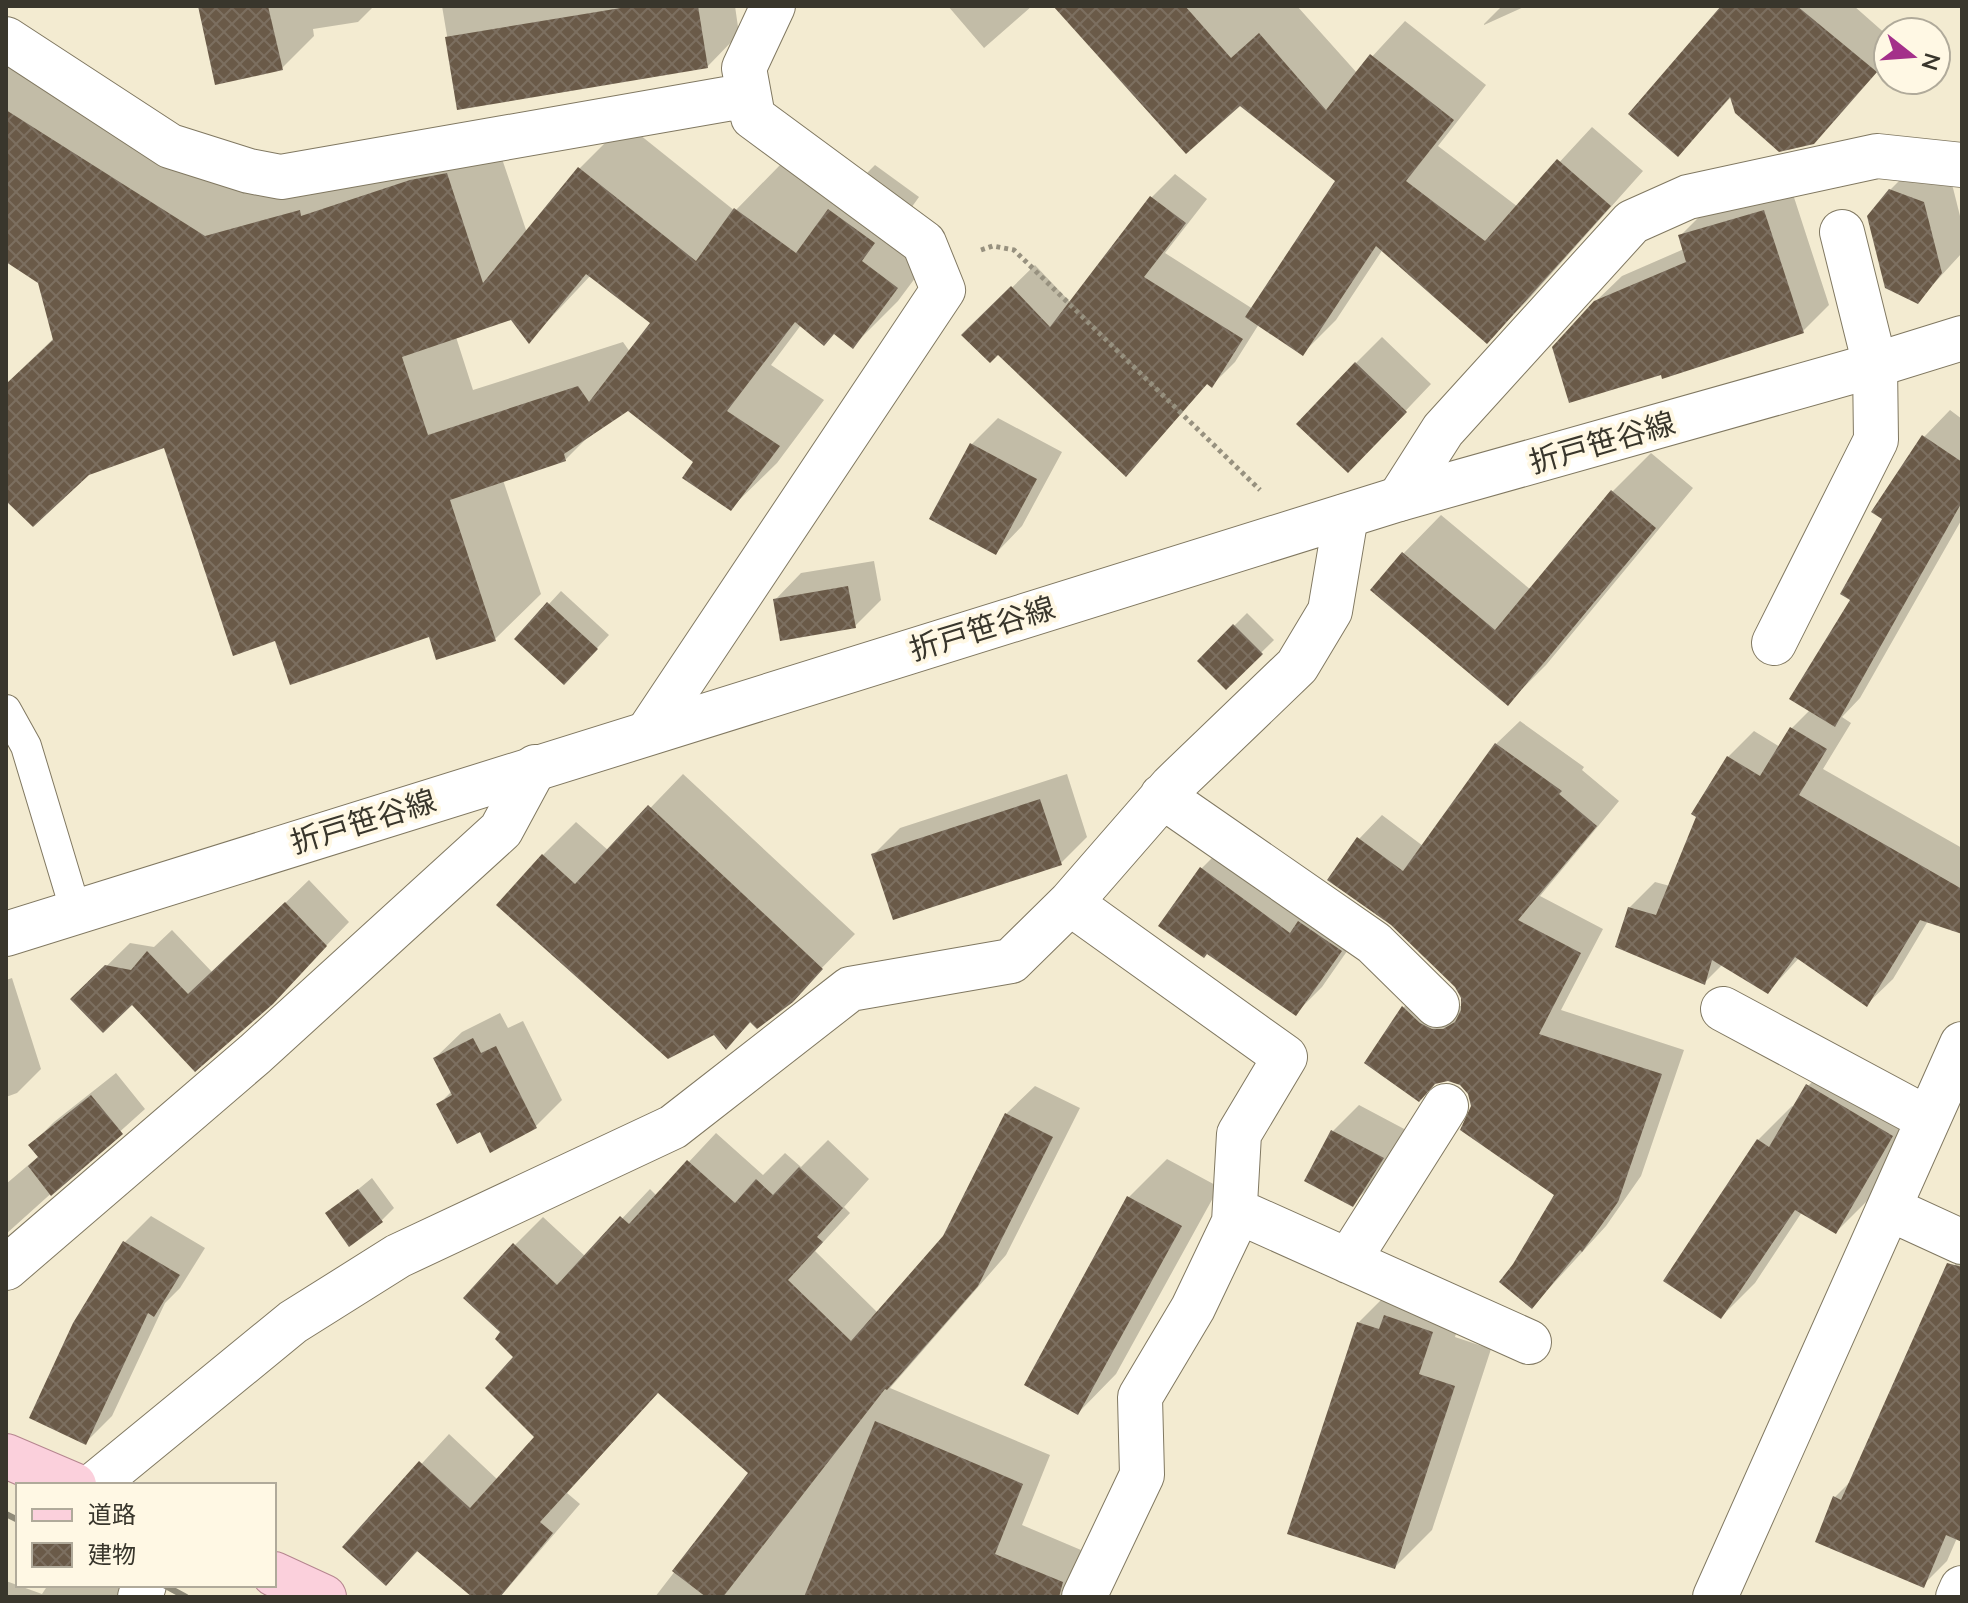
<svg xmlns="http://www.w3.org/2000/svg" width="1968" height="1603" font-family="Mulish,'Noto Sans JP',sans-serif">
<defs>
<pattern id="building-cross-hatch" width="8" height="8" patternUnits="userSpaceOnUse" patternTransform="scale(2)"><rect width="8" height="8" fill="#6a5a48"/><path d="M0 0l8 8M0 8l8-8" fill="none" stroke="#7c6f60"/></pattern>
</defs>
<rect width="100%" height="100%" fill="#f3ebd1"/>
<path fill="#0003" fill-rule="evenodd" d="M 200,6 L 374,6 L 358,22 L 313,29 L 314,36 L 282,68 Z
M 442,6 L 735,6 L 739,34 L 707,67 L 459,107 Z
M 948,6 L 1032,6 L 984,48 Z
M 1083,6 L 1297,6 L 1357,73 L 1405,21 L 1486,85 L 1438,146 L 1518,207 L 1592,127 L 1643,171 L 1527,301 L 1493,335 L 1383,249 L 1336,320 L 1303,353 L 1259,324 L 1235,362 L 1212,385 L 1208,383 L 1126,474 L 987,312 L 1035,265 L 1071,303 L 1152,197 L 1175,174 L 1207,199 L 1165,253 L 1253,309 L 1337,180 L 1240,103 Z
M 1502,6 L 1526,6 L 1484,25 L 1484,24 Z
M 1717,6 L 1854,6 L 1888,36 L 1888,60 L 1813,142 L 1732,96 L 1678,155 L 1721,9 Z
M 6,36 L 251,192 L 492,129 L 527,233 L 580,168 L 625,123 L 735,211 L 781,164 L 836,204 L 875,165 L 919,197 L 906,215 L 942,242 L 898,301 L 853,346 L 835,332 L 801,325 L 771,365 L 824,400 L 777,463 L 731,508 L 696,461 L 628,409 L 591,434 L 565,460 L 503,480 L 541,594 L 495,639 L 430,635 L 276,639 L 165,445 L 6,498 L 6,384 L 54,338 L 39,282 L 6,260 ZM 591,275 L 653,322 L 630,352 L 623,342 L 473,390 L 456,337 L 512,318 L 529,341 Z
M 1917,163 L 1950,176 L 1962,224 L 1962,258 L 1961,254 L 1917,302 L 1890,190 Z
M 1790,185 L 1829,305 L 1803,331 L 1595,302 L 1622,276 L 1684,249 L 1680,236 L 1706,210 Z
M 1382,337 L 1431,384 L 1374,444 L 1356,363 Z
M 1950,410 L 1962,419 L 1962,519 L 1860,698 L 1842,717 L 1851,723 L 1823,769 L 1962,848 L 1962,932 L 1928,921 L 1893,979 L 1867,1004 L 1799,958 L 1768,992 L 1723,964 L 1704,983 L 1629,908 L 1655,882 L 1670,886 L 1728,757 L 1754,731 L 1780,747 L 1792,728 L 1810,710 L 1885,518 L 1924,437 Z
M 998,418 L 1062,452 L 1022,526 L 996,553 L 932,518 L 972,444 Z
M 1651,453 L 1693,488 L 1546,665 L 1508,703 L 1403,554 L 1441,515 L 1531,590 L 1612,492 Z
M 874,561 L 881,600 L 855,626 L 775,600 L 801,573 Z
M 561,591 L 609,635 L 577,670 L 549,604 Z
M 1247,613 L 1274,640 L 1226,687 L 1199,661 Z
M 1520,721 L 1584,767 L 1582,770 L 1619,801 L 1540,896 L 1603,929 L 1561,1010 L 1684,1050 L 1641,1176 L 1606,1226 L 1532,1307 L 1557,1194 L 1473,1106 L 1470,1093 L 1461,1084 L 1367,1062 L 1404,1007 L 1427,984 L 1456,1006 L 1463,1006 L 1463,999 L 1359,839 L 1382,815 L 1423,846 L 1496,744 Z
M 683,774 L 855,934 L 809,981 L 752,1021 L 726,1047 L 543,855 L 576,822 L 609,851 Z
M 1067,774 L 1087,837 L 1061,863 L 874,854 L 900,828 Z
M 1227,843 L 1366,924 L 1322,987 L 1296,1013 L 1201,869 Z
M 309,880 L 349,922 L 272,1002 L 132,1002 L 73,999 L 130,943 L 154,947 L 172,930 L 213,973 Z
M 12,978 L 41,1069 L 17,1093 L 6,1097 L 6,980 Z
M 500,1013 L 508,1028 L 523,1021 L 562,1100 L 536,1126 L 481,1129 L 439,1104 L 452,1091 L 435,1058 L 462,1032 Z
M 1842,1052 L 1926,1101 L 1870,1198 L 1836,1232 L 1802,1212 L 1755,1283 L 1721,1317 L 1758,1140 L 1792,1106 L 1795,1107 L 1808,1086 Z
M 116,1073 L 145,1109 L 6,1234 L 6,1184 L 39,1156 L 31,1145 L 54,1122 Z
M 1035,1086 L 1080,1108 L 1006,1255 L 890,1388 L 1050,1455 L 1022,1525 L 1081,1550 L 1062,1597 L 655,1597 L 751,1473 L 659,1391 L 567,1493 L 580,1504 L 500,1597 L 475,1597 L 419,1550 L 385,1584 L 345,1547 L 449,1434 L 498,1480 L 537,1436 L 516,1357 L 503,1332 L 515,1245 L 543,1217 L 586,1257 L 650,1189 L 657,1196 L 716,1133 L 763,1175 L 785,1153 L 801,1167 L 828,1140 L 869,1179 L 844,1207 L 850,1213 L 815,1251 L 878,1313 L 945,1237 L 1006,1114 Z
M 1359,1105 L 1408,1131 L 1379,1178 L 1352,1204 L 1333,1131 Z
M 1167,1159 L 1219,1187 L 1116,1374 L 1078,1413 L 1128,1198 Z
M 372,1178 L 394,1208 L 381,1221 L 328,1214 Z
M 151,1216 L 205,1248 L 180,1288 L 165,1303 L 112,1416 L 86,1442 L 125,1242 Z
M 1962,1257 L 1962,1540 L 1957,1538 L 1947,1561 L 1923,1585 L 1835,1497 L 1852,1480 L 1944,1276 Z
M 1395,1286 L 1468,1295 L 1455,1337 L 1491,1349 L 1432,1530 L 1395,1567 L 1358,1323 Z
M 6,1581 L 42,1594 L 48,1585 L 133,1585 L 129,1597 L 6,1597 Z"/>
<path fill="url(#building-cross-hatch)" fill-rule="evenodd" d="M 198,6 L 268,6 L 283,70 L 215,85 Z
M 633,6 L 698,6 L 708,68 L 457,110 L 445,37 Z
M 1053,6 L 1185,6 L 1231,58 L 1259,33 L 1326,110 L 1370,54 L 1454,120 L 1406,181 L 1485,241 L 1557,159 L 1611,206 L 1487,344 L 1376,246 L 1303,356 L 1245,317 L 1335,181 L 1240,106 L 1186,154 Z
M 1721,6 L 1797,6 L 1877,72 L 1814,144 L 1779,152 L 1735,113 L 1730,97 L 1678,157 L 1628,114 Z
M 6,110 L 205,236 L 300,210 L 301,216 L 410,180 L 447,173 L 483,283 L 578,167 L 696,261 L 734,208 L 796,253 L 828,209 L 875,243 L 862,261 L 898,288 L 853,349 L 834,334 L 824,346 L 795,322 L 727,411 L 780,446 L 731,511 L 682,478 L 693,462 L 628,411 L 564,454 L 566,461 L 450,500 L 496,641 L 436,660 L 429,637 L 290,685 L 275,641 L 233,656 L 164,448 L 89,475 L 33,527 L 6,501 L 6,384 L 53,340 L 38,283 L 6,262 ZM 586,274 L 650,323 L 589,402 L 578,386 L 428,435 L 402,357 L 511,320 L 529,344 Z
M 1889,189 L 1924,202 L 1942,273 L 1918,304 L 1885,288 L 1867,216 Z
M 1150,196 L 1186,223 L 1144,277 L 1243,339 L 1212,388 L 1207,384 L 1126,477 L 998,355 L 990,363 L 961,335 L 1011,286 L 1050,327 Z
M 1764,210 L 1804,333 L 1662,379 L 1661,375 L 1569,403 L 1552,347 L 1594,301 L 1686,262 L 1678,235 Z
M 1355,362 L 1407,412 L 1348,473 L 1296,424 Z
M 1922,435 L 1962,462 L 1962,502 L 1835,727 L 1789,699 L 1850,600 L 1840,594 L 1882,519 L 1871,512 Z
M 970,443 L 1037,479 L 996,555 L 929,519 Z
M 1611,490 L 1656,528 L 1508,706 L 1370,590 L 1402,552 L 1495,630 Z
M 848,586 L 856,628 L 780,641 L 773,599 Z
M 547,602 L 598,649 L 564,685 L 514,639 Z
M 1233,624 L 1263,654 L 1226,690 L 1197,661 Z
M 1790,727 L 1827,749 L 1799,795 L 1962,889 L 1962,934 L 1920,920 L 1867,1007 L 1795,957 L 1768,994 L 1712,960 L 1705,985 L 1615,947 L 1628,907 L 1656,915 L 1696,817 L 1691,814 L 1727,756 L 1760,776 Z
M 1495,743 L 1562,791 L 1559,794 L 1597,826 L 1518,920 L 1581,953 L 1539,1034 L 1662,1074 L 1618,1202 L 1582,1252 L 1580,1250 L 1532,1309 L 1499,1282 L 1513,1264 L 1554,1195 L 1460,1130 L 1471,1106 L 1468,1094 L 1460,1085 L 1448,1081 L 1435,1084 L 1419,1102 L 1364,1063 L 1402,1006 L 1420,1023 L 1432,1029 L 1443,1029 L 1455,1022 L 1461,1010 L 1461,998 L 1455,987 L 1391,925 L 1327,880 L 1357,837 L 1403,871 Z
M 1040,799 L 1062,865 L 893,920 L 871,854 Z
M 648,805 L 823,969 L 793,1002 L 757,1029 L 750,1022 L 726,1050 L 714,1035 L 668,1059 L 496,905 L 542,854 L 575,884 Z
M 1200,867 L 1290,933 L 1298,921 L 1342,951 L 1296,1016 L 1207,954 L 1204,958 L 1158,926 Z
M 285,902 L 327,946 L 273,1004 L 195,1072 L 132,1005 L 103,1033 L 70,999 L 105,965 L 131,970 L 147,951 L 188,994 Z
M 473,1038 L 481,1053 L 496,1046 L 537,1128 L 490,1153 L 480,1132 L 457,1144 L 436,1104 L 452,1095 L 433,1058 Z
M 1806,1084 L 1893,1136 L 1836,1234 L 1795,1210 L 1721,1319 L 1663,1281 L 1757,1139 L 1769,1147 Z
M 91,1095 L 123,1134 L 51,1196 L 28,1166 L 38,1157 L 28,1145 Z
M 1005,1113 L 1053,1137 L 978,1286 L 887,1390 L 885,1389 L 723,1597 L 706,1597 L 672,1571 L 748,1473 L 658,1393 L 540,1522 L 553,1533 L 500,1597 L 472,1597 L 417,1551 L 386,1586 L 342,1547 L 419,1461 L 470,1508 L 534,1437 L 485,1388 L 513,1357 L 495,1339 L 500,1332 L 463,1298 L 513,1243 L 557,1285 L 620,1216 L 629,1224 L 687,1160 L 735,1203 L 756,1179 L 773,1195 L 799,1167 L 843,1208 L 817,1237 L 823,1242 L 788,1280 L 851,1341 L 943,1236 Z
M 1331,1130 L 1384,1158 L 1353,1207 L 1304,1181 Z
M 358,1189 L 383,1222 L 349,1247 L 325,1213 Z
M 1127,1196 L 1182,1226 L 1078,1415 L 1024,1385 Z
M 123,1241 L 180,1275 L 154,1317 L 148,1313 L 86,1445 L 29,1418 L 73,1323 Z
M 1947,1263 L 1962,1267 L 1962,1542 L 1946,1535 L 1924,1588 L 1815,1542 L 1833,1496 L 1841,1500 Z
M 1384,1315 L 1433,1332 L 1419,1374 L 1455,1386 L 1395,1569 L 1287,1534 L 1357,1322 L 1379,1329 Z
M 875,1421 L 1023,1484 L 995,1554 L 1063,1582 L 1059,1597 L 804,1597 Z"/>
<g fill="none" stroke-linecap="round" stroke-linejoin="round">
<g stroke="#807861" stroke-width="32">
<path id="lane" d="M 6,710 L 26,746 L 76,912"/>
</g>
<g stroke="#807861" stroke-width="46">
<path id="street" d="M 6,39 L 170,146 L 249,171 L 281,177 L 749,95
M 1399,499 L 1443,430 L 1632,222 L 1688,197 L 1877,156 L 1962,165
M 1774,643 L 1876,440 L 1875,365 L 1842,232
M 649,731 L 943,290 L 924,243 L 753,117 L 744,68 L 773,6
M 1162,796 L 1374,943 L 1437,1005
M 1070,903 L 1285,1057 L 1239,1134 L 1234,1222 L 1193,1308 L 1140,1397 L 1142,1475 L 1084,1597
M 1723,1009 L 1928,1119
M 1890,1209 L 1962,1242
M 1235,1210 L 1529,1342
M 1348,1261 L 1446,1106
M 6,1268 L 255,1054 L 501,830 L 535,767
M 94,1485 L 293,1322 L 398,1256 L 673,1127 L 850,989 L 1011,961 L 1070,903 L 1172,786 L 1297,666 L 1330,611 L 1346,516
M 140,1597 L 144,1585
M 1715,1597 L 1962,1044
M 1958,1597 L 1962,1588"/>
</g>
<g stroke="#807861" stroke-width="46">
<path id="secondary" d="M 6,934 L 1399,499 L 1875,365 L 1962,338"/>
</g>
<g stroke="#b5868f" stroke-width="46">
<path id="primary" d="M 6,1456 L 74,1485
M 274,1574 L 324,1597"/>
</g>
<path stroke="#97917f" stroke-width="5" stroke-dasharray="4 4" stroke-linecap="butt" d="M 981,250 L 993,246 L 1014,250 L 1260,490"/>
<use href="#lane" stroke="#fff" stroke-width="30"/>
<use href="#street" stroke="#fff" stroke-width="44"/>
<use href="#secondary" stroke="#fff" stroke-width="44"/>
<use href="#primary" stroke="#fbd0dc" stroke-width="44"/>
<path stroke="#908b79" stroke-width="6" d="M 6,1514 L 18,1520
M 164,1585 L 186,1597"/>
</g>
<g text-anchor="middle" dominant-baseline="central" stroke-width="8" stroke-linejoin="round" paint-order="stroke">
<g font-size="30" fill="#39362c" stroke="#fff8e4">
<text transform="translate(1602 442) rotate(-16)">折戸笹谷線</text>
<text transform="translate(982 628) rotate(-17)">折戸笹谷線</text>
<text transform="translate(363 821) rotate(-17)">折戸笹谷線</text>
</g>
</g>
<rect width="1968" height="1603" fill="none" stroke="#39362c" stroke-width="16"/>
<rect x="16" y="1483" width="260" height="104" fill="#fff8e4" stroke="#b0aa9a" stroke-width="2"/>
<rect x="32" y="1509" width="40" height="12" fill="#fbd0dc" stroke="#b0aa9a" stroke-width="2"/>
<text x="88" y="1523" font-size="24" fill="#39362c">道路</text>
<rect x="32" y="1543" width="40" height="24" fill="url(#building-cross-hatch)" stroke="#b0aa9a" stroke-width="2"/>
<text x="88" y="1563" font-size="24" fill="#39362c">建物</text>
<g transform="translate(1912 56) rotate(107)"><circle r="38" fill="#fff8e4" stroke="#b0aa9a" stroke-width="2"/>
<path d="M0-6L14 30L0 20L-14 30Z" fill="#a4308a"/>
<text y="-12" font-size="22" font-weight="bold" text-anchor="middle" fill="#39362c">N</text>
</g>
</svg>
